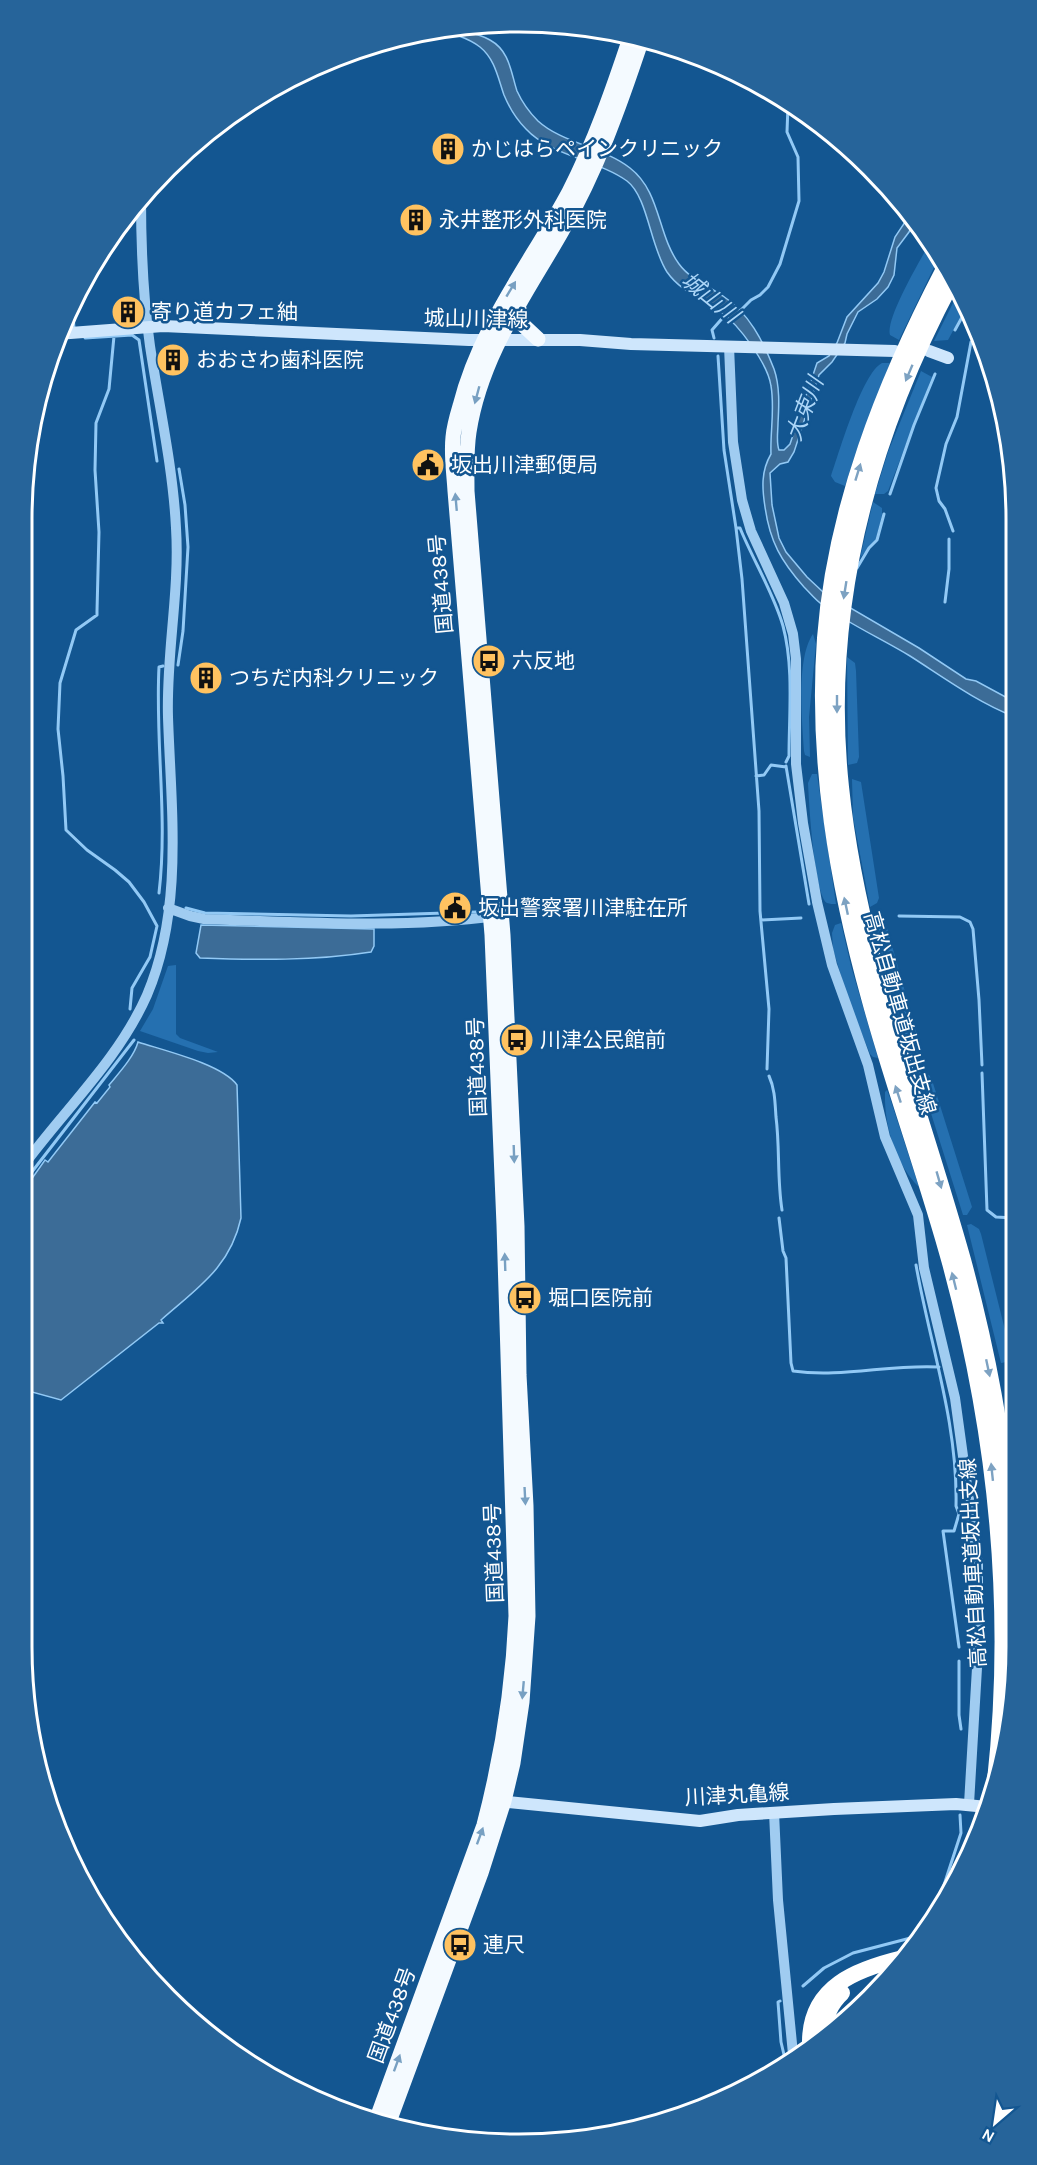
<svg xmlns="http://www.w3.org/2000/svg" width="1037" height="2165" font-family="Karla,'Noto Sans JP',sans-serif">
<rect width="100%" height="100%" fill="#135691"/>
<path fill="#2570b0" d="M 929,244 L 938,259 L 899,340 L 890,335 C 885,319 920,261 929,244 Z
M 958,293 L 966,307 L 948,340 L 934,341 Z
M 882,363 L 890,363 L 860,440 L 845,486 L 835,482 L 831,476 C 839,453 862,373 882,363 Z
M 921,371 L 932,377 L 888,491 L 884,494 L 875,494 L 888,452 Z
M 873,502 L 882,508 L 882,515 L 876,539 L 860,558 Z
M 813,634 L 816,644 L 809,717 L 810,757 L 805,755 L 804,751 C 802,721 796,658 813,634 Z
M 847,657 L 855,663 L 856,671 L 859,757 L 857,763 L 848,765 Z
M 812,774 L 817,774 L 836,904 C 833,904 830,904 827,903 C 814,894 809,802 808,783 Z
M 852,779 L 861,782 L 879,898 L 877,903 L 870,907 L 853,817 Z
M 873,921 L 885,923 L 887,928 L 922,1052 L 918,1058 L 911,1059 Z
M 841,923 L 851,966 L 878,1058 L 873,1057 L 870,1054 L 848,999 L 833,949 L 832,933 L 835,925 Z
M 176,965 L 176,1034 L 180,1038 L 218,1052 L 208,1053 L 198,1051 L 140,1031 L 153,1009 L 168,966 Z
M 918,1072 L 929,1075 L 932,1080 L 972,1207 L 967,1215 L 963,1215 Z
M 887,1090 L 890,1098 L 919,1187 C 895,1163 884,1125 885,1092 Z
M 971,1224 L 979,1229 L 981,1234 L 1012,1358 C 1009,1362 1006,1362 1001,1363 L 967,1225 Z"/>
<path fill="#3c6c97" stroke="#92c9f5" stroke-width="1.5" d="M 452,28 C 464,32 479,33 490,40 C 510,51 511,73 517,91 C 522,102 529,112 538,121 C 562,143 603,147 630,168 C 661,192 657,234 679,264 C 690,279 708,286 723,296 C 749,313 763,341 774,369 C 780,386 779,406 778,423 C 778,432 776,442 779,450 L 784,450 L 790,444 L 817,363 L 829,356 L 837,343 L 847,317 L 878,283 L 884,272 L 895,237 L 911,213 L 915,219 L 909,232 L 897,248 L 894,275 L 888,287 L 877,299 L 858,312 L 847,334 L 845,343 L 832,362 L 819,375 L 794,452 L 788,462 L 780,464 L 770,473 L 772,505 L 779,538 L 786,552 L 807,577 L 823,592 L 919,648 L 966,679 L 976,681 L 1013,701 L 1013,716 C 977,702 943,677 910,656 C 882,639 851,625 824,606 C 816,601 810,593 804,587 C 781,561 770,542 765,507 C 762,488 761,471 771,454 C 770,432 775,409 771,386 C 768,364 739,325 721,312 C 702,298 681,292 667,272 C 650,246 648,197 627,181 C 598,160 551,156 526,129 C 517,120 509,107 504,95 C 498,78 495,59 480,47 C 467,37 450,33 434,29 Z
M 201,925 L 374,929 L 374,946 L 371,952 C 314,961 257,960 200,958 L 196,953 Z
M 138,1042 C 162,1050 222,1064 237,1085 L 241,1218 C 230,1268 197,1288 161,1320 L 163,1323 L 159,1323 L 61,1400 L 21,1389 L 21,1194 L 45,1160 L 48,1162 L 95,1102 L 97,1103 L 110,1087 L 109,1085 C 118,1074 134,1057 138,1042 Z"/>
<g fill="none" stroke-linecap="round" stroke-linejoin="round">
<path stroke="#92c9f5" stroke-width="3" d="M 72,303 L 74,328
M 739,312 L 751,300 L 760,295 L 768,287 L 780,264 L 799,201 L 798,157 L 787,132 L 788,105
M 955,330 L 967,308
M 973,334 L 980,335
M 114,336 L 109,389 L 96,423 L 95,470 L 99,532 L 97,611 L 97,615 L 76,630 L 60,683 L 58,729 L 63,776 L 66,830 L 87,850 L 115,870 L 129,882 L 144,902 L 157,926 L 150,957 L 132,988 L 130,1009
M 85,338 L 132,335 L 139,340 L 157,461
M 714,338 L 712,330 L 726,314
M 718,356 L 724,450 L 736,528 L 740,528 C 753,560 774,594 783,626 C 794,667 789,714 789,756 L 786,762
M 890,494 L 914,425 L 935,374
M 736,528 L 742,579 L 759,811 L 760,911 L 769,1009 L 767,1069
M 953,531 L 945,509 L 939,501 L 936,488 L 946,444 L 957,417 L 971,342
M 857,568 L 869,548 L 877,540 L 884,514
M 945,602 L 949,569 L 949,539
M 178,665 L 183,631 L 188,547 L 185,505 L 179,469
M 786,766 L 809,904
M 756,776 L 764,775 L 771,765 L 786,767
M 159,893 C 168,817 155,742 159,667 L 163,666
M 186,908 L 205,913 L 351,916 L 477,912
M 899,916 L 960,917 L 970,922 L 973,929 L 979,1000 L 982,1065
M 761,920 L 801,918
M 982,1073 L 987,1210 L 996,1217 L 1014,1218
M 769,1076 C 775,1089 775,1103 776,1117 C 780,1148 777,1179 782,1210
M 21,1186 L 134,1040
M 779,1218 L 783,1251 L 786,1258 L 791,1363 L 793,1371 C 842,1378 890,1364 939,1367
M 916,1265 C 930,1345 958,1423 956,1506 L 959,1514 L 954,1531 L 943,1531 L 959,1647
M 959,1661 L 959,1715 L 961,1729
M 938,1912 L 944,1885 L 961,1833 L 960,1815
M 803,1986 L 824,1968 L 853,1953 L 922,1935
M 780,2001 L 778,2002 L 781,2042 L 785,2059"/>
<path stroke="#a0ccf1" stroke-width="10" d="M 729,346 L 733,442 L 742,500 L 751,531 L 784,603 L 793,634 L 796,659 L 796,764 L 803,823 L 817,902 L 832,965 L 868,1065 L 885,1137 L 918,1215 L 924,1268 L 955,1398 L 978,1565 L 978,1651 L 969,1804
M 168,908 L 190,916 L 204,919 C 301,922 400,929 496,916
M 21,1169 C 62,1112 118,1061 147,995 C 184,908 171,809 168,717 C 166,654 180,591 176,528 C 173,467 159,406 150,346 C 143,297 141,248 141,198
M 774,1812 L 778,1900 L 793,2054"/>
<path stroke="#cee6fc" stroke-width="12" d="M 57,334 L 163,326 L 469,340 L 580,340 L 631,344 L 895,351
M 929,351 L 948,358
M 498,1801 L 700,1821 L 738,1815 L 834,1809 L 956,1804 L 987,1807"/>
<path stroke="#f4faff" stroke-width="15" d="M 518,304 L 522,324 L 538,339
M 377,2118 L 484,1825 C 502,1756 513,1687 516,1616 L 504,1225 L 492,935 L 455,491 C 454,473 451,455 453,437 C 454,426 457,416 460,406 C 480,326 531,263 569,192 C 595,141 613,89 631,35
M 389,2122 L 481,1873 L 504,1801 L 513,1763 L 522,1702 L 528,1616 L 526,1506 L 519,1375 L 517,1226 L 503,935 L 467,491 C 467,471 466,451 469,432 C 481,355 525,296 562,231 C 597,170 620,105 642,39"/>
<path stroke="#fff" stroke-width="16" d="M 944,269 C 884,384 835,508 825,638 C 816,761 837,883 870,1001 C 894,1089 926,1175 950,1263 C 996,1432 1014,1607 995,1781
M 952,282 C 868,440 822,608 841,787 C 858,952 919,1102 963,1260 C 998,1388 1018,1520 1015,1652
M 824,2032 C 825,2016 830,2004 842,1993
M 810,2042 C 810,1986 857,1969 903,1958"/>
</g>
<defs><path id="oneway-solid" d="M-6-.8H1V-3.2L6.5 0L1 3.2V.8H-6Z" transform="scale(1.5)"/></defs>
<g fill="#78a0c2">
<use href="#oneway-solid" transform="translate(511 289) rotate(-59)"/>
<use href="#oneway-solid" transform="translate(477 395) rotate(105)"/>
<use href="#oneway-solid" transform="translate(456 502) rotate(-95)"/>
<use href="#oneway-solid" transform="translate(514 1154) rotate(88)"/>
<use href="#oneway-solid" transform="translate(505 1262) rotate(-92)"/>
<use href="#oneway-solid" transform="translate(525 1496) rotate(87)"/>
<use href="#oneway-solid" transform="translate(523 1690) rotate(95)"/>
<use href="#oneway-solid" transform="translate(480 1836) rotate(-70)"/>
<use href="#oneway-solid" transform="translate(397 2063) rotate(-70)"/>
</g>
<g fill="#7da2c2">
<use href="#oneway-solid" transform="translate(909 373) rotate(113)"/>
<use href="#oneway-solid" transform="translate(858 472) rotate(-73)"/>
<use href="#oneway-solid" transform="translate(845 590) rotate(99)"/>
<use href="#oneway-solid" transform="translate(837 704) rotate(90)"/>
<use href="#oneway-solid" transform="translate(846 906) rotate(-102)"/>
<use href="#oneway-solid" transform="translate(898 1094) rotate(-108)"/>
<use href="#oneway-solid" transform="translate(939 1180) rotate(74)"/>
<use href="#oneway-solid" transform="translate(954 1281) rotate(-104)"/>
<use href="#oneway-solid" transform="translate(988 1368) rotate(78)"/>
<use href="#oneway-solid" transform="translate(992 1472) rotate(-96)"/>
</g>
<defs>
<g id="building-disc" transform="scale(1.725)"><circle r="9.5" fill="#ffc260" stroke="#135691"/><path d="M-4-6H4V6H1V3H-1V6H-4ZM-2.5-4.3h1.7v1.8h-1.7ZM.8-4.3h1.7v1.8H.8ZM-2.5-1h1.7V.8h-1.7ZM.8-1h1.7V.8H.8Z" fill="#111"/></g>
<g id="civic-disc" transform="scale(1.725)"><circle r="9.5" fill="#ffc260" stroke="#135691"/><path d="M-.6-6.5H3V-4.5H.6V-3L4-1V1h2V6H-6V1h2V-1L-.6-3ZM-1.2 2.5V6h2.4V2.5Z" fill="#111"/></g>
<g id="bus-disc" transform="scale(1.725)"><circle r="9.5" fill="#ffc260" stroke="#135691"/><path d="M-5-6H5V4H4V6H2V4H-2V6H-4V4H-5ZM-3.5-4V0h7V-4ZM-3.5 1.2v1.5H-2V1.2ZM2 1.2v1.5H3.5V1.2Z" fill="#111"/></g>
</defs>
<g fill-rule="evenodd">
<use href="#building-disc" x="448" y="149"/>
<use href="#building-disc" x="416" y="220"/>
<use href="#building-disc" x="128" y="312"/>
<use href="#building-disc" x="173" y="360"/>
<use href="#civic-disc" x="428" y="465"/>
<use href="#bus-disc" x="489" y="661"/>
<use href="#building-disc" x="206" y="678"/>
<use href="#civic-disc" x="455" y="908"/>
<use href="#bus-disc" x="517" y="1040"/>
<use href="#bus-disc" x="525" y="1298"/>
<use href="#bus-disc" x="460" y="1945"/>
</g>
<g text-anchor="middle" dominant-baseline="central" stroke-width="5" stroke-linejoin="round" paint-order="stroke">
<g font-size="21" fill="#fff" stroke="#135691" text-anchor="start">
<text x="471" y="149">かじはらペインクリニック</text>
<text x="439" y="220">永井整形外科医院</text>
<text x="151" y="312">寄り道カフェ紬</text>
<text x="196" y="360">おおさわ歯科医院</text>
<text x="451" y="465">坂出川津郵便局</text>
<text x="512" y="661">六反地</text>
<text x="229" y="678">つちだ内科クリニック</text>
<text x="478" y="908">坂出警察署川津駐在所</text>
<text x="540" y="1040">川津公民館前</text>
<text x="548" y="1298">堀口医院前</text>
<text x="483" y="1945">連尺</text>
</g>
<g font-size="21" fill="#fff" stroke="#135691">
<text transform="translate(476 319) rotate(1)">城山川津線</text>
<text transform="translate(441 584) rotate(-95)">国道438号</text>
<text transform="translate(900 1013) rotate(74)">高松自動車道坂出支線</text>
<text transform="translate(477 1067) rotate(-92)">国道438号</text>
<text transform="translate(494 1553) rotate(-92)">国道438号</text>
<text transform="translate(973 1563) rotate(-93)">高松自動車道坂出支線</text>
<text transform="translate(737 1795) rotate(-3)">川津丸亀線</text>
<text transform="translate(392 2015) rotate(-70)">国道438号</text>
</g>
<g font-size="22" font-style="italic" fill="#acd6f8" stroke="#135691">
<text transform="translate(710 298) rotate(39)">城山川</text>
<text transform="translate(805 409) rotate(-69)">大束川</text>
</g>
</g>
<path d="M0 0H1037V2165H0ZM519 32H519A487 487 0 0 1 1006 519V1647A487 487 0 0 1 519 2134H519A487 487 0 0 1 32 1647V519A487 487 0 0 1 519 32Z" fill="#26649a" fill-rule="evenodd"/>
<path fill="none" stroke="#fff" stroke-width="3" d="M519 32H519A487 487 0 0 1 1006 519V1647A487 487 0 0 1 519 2134H519A487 487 0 0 1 32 1647V519A487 487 0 0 1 519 32Z"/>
<g transform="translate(995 2123) rotate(209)" stroke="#135691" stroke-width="4.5" paint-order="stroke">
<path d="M0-4.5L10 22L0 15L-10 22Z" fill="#ffffff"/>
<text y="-9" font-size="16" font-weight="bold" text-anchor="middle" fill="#ffffff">N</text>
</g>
</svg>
